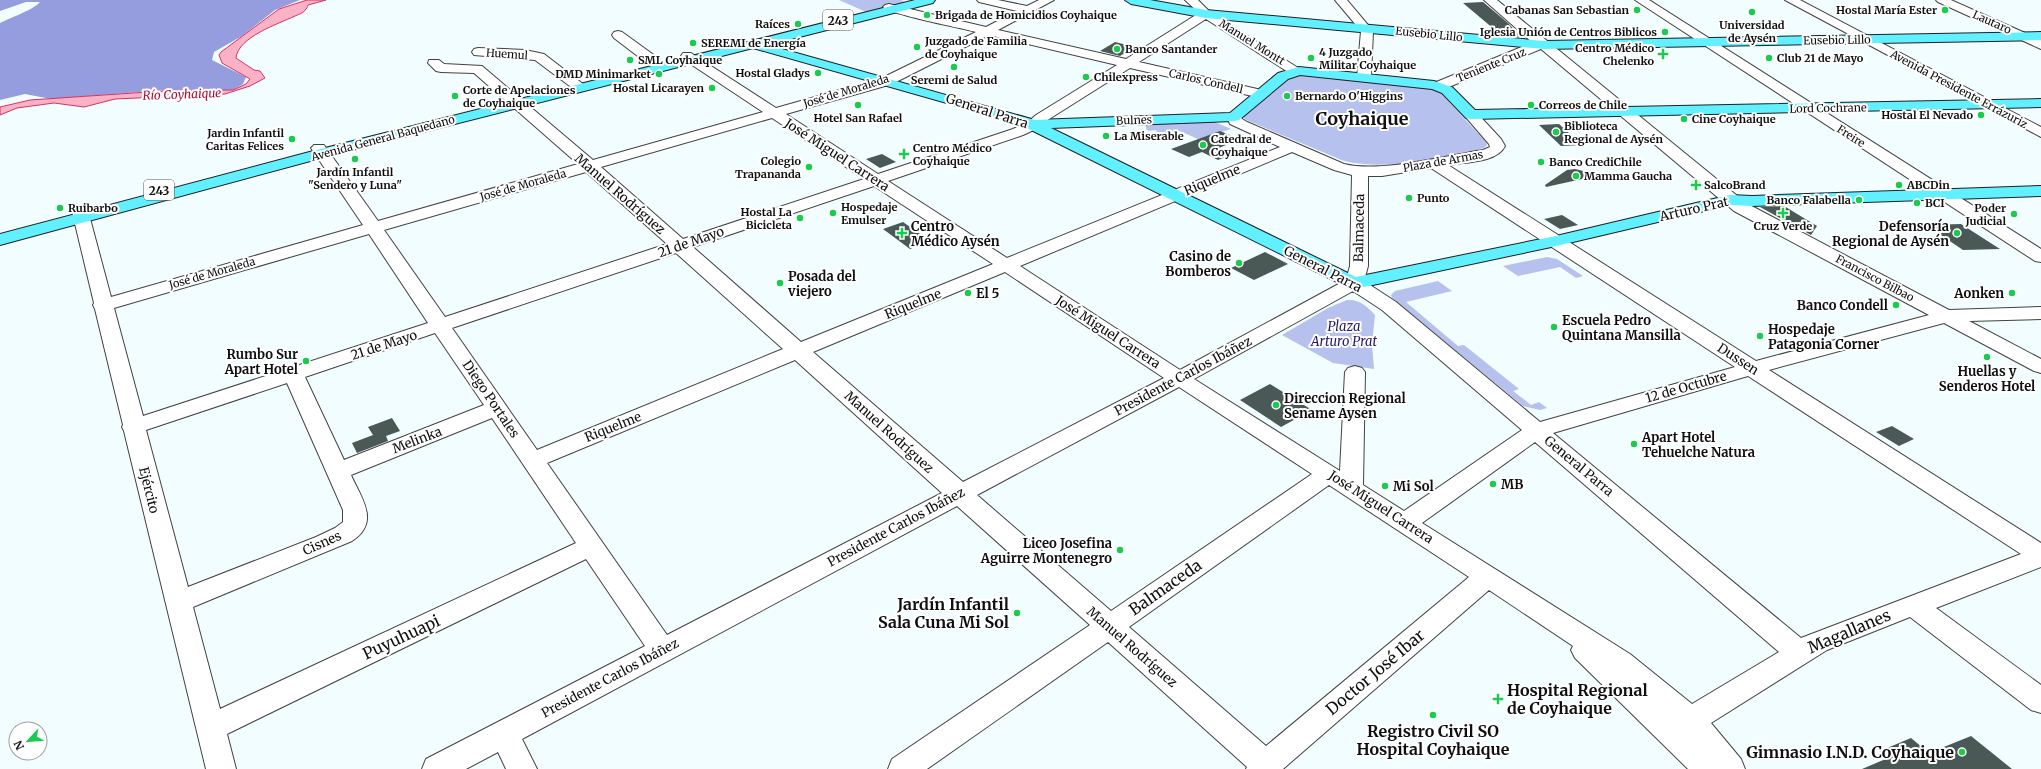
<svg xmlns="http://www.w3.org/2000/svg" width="2041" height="769" font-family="Merriweather,serif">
<rect width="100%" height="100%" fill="#f1fdff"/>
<path fill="#b7c1ed" d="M 839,0 L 901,0 L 905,2 L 866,12 Z
M 1302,74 L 1424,86 L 1438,90 L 1486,142 L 1487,145 L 1484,148 L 1476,150 C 1433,158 1388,171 1344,161 L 1244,119 L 1244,116 L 1292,76 Z
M 1215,122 L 1231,129 L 1198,139 L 1180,131 L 1164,137 L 1155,130 L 1149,131 L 1146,129 L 1146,124 Z
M 1547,257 L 1557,259 L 1583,276 L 1576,278 L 1560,267 L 1518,276 L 1503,266 Z
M 1438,281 L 1452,291 L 1406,302 L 1458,346 L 1464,345 L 1519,389 L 1513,391 L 1531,405 L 1539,402 L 1547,408 L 1540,410 L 1523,406 L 1392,298 L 1391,295 L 1395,291 Z
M 1347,300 C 1359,299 1367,306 1375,315 L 1372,344 L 1374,369 L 1333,363 L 1282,335 L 1328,308 Z"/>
<path fill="#959ddf" d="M 0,0 L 300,0 L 275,10 L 242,36 L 214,52 L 212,60 L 246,77 L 243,84 L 233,90 L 216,91 L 165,90 L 51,99 L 25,94 L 0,100 L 0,23 C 10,18 35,9 40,2 L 26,2 L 0,11 Z"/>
<path fill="#cad7f4" d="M 1848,56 L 1859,63 L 1828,63 L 1817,57 Z"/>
<path fill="#fbb1c6" stroke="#d8335e" d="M 307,0 L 326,0 L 308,5 C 307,7 307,9 305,10 C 304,13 297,15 295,16 C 278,24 238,37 236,58 L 254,70 L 260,71 L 265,78 L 250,86 L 225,94 L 115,99 L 84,107 L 54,103 L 17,108 L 0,115 L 0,107 L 30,100 L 163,91 L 233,90 L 246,84 L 250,79 L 222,63 L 219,55 L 221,52 L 279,9 Z"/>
<path fill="#4a5955" d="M 1483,2 L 1508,23 L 1521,37 L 1501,35 L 1463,3 Z
M 1115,42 L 1135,47 L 1120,56 L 1100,51 Z
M 1559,124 L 1582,145 L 1561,146 L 1539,125 Z
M 1220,131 L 1240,139 L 1219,148 L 1233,154 L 1218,160 L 1202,152 L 1189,157 L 1171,149 Z
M 882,154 L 896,162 L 880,168 L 866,159 Z
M 1575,169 L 1600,175 L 1546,187 L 1545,185 L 1567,170 Z
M 1784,206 L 1817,226 L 1811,235 L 1760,207 Z
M 1562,215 L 1578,225 L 1560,229 L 1544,219 Z
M 903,222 L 930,241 L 910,249 L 883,229 Z
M 1961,224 L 2000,249 L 1963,250 L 1926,225 Z
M 1265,252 L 1288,264 L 1254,280 L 1231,268 Z
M 1270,384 L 1312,410 L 1281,427 L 1240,400 Z
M 392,418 L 400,431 L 386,436 L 388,441 L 357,453 L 352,443 L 373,435 L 368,427 Z
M 1892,426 L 1914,439 L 1899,446 L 1876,432 Z
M 1971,736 L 2012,769 L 1862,769 L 1888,758 L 1880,751 L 1911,738 L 1929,753 Z"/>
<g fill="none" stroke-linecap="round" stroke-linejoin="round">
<g stroke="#424242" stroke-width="2">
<path id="minor" d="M 977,0 L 998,0 L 1027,6 L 1039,0 L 1054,0 L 998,30 L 1126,59 L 1199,13 L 1185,0 L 1198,0 L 1210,12 L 1303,71 L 1301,74 L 1291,74 L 1206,19 L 1139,62 L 1266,91 L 1268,94 L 1266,97 L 1261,98 L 1130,68 L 1046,121 L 1038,128 L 1023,135 L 888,181 L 1007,258 L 1280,147 L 1230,124 L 1227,117 L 1229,114 L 1239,114 L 1242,119 L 1247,122 L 1344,164 C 1381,173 1444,156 1483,150 L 1490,147 L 1489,144 L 1464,115 L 1466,112 L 1476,112 L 1501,139 L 1505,146 C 1497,163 1464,162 1448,165 L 1756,361 L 1929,315 L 1734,211 L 1541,49 L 1444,89 L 1434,89 L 1432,86 L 1434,83 L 1524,46 L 1534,44 L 1484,0 L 1497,0 L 1746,203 L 1949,310 L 2041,307 L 2041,319 L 1969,321 L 2041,359 L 2041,373 L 2034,371 L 1944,323 L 1769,370 L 2041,543 L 2041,567 L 1936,608 L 2041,685 L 2041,713 L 2031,710 L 1910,617 L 1827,650 L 1711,723 L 1741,759 L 1745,769 L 1688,769 L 1575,658 L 1571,650 L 1573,646 L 1489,590 L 1283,769 L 1246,769 L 1247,767 L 1108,642 L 927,769 L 888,769 L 892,759 L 1090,625 L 957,506 L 522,739 L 537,769 L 506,769 L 498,752 L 466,769 L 422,769 L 426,759 L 645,646 L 586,559 L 227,734 L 236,769 L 206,769 L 124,431 L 122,427 L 123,425 L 95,309 L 93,305 L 94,303 L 72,211 L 74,207 L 80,206 L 86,207 L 88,211 L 111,297 L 363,225 L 311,148 L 314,145 L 324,145 L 378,221 L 578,164 L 474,73 L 441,72 L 436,71 L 428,63 L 429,60 L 439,60 L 444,64 L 482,66 L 593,160 L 763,112 L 683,59 L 681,56 L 683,53 L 691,53 L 776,108 L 882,78 L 976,32 C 962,28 889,14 883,7 L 885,5 L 889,4 L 986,27 L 1017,11 L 979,2 ZM 989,35 L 1117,65 L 1036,115 L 1028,122 L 1013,129 L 878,174 L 786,114 L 892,84 ZM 772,118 L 864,179 L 683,239 L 601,167 ZM 1292,152 L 1334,170 L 1352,175 L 1350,266 L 1346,280 L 1180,370 L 1020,266 ZM 1431,168 L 1735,367 L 1540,422 L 1396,302 L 1364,281 L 1368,266 L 1368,176 L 1382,176 ZM 586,172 L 667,244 L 445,317 L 384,230 ZM 874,186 L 993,264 L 801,342 L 693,247 ZM 369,234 L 428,323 L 143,416 L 114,308 ZM 676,253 L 783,349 L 537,450 L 452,328 ZM 1005,272 L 1164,378 L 963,482 L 813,352 ZM 1353,291 L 1382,310 L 1522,430 L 1404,511 L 1363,485 L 1365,372 L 1362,368 L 1355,366 L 1348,368 L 1345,372 L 1340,471 L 1194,379 ZM 435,333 L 484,405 L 344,460 L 305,377 ZM 795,360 L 942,493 L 667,635 L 547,463 ZM 1748,376 L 2021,554 L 1801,638 L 1553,433 ZM 287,383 L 343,510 L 343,522 L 335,528 L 316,537 L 188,587 L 146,430 ZM 1179,387 L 1312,474 L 1111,611 L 977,495 ZM 492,418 L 576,543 L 220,709 L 193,607 L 352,541 C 381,522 361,498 351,475 ZM 1535,442 L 1779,652 L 1692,704 L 1630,654 L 1422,523 ZM 1329,485 L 1469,577 L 1266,746 L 1129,627 Z
M 1335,0 L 1347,0 L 1373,31 L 1371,77 L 1369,80 L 1359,80 L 1357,77 L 1361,31 Z
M 1635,0 L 1649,0 L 2041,249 L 2041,262 L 2035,261 Z
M 1785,0 L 1800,0 L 2041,127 L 2041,137 Z
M 1936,0 L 1951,0 L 2041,40 L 2041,49 L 1938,2 Z
M 618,31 L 622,32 L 662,61 L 663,64 L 662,67 L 652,67 L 614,38 L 612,35 L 614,32 Z
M 478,48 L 525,50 L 544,54 L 583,84 L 581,87 L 571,87 L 535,60 L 474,55 L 472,52 L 474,49 Z"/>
</g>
<g stroke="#202020" stroke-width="2">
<path id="major" d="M 915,0 L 935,0 L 933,3 L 768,45 L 1035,120 L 1230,113 L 1278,73 L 1299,67 L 1434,81 L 1452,87 L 1475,110 L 2041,99 L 2041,107 L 1471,119 L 1466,118 L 1442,93 L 1432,89 L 1300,75 L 1288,79 L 1239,120 L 1234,121 L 1051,128 L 1356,277 L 1556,236 L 1730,195 L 1752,196 L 2041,186 L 2041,196 L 1752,206 L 1730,205 L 1556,246 L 1354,289 L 1347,287 L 1017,123 L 753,48 L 329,156 L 0,245 L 0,234 L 317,150 Z
M 1125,0 L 1150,0 L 1206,10 L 1544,41 L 2041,32 L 2041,40 L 1544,49 L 1206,18 L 1131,4 Z"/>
</g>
<use href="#minor" fill="#fff" fill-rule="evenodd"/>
<use href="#major" fill="#61f0ff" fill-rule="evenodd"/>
</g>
<g fill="#1bcb4f" stroke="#fff" stroke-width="1.5">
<circle cx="1637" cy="10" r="4"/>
<circle cx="1945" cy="10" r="4"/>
<circle cx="1752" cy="12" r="4"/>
<circle cx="927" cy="15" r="4"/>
<circle cx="798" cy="24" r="4"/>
<circle cx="1665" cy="32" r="4"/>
<circle cx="693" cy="43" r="4"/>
<circle cx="917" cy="47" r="4"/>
<circle cx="1117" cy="49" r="4"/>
<path d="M1661 48h4v4h4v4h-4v4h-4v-4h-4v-4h4z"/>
<circle cx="1311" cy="58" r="4"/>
<circle cx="1769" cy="58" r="4"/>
<circle cx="630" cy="60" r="4"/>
<circle cx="954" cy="67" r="4"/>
<circle cx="818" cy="73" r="4"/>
<circle cx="659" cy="74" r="4"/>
<circle cx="1086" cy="77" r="4"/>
<circle cx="712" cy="88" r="4"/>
<circle cx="455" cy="96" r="4"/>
<circle cx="1287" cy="96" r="4"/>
<circle cx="858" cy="105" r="4"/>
<circle cx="1531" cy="105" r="4"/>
<circle cx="1981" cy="115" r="4"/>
<circle cx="1684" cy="119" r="4"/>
<circle cx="1556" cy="132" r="4"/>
<circle cx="1106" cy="136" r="4"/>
<circle cx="292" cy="139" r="4"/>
<circle cx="1203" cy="145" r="4"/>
<path d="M902 148h4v4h4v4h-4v4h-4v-4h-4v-4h4z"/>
<circle cx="355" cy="159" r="4"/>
<circle cx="1541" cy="162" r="4"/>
<circle cx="809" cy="167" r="4"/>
<circle cx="1576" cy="176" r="4"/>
<path d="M1694 179h4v4h4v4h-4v4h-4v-4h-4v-4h4z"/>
<circle cx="1899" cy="185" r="4"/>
<circle cx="1409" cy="198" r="4"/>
<circle cx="1859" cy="200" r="4"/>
<circle cx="1917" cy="203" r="4"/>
<circle cx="60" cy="208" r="4"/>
<circle cx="833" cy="213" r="4"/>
<path d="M1781 207h4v4h4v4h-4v4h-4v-4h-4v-4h4z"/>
<circle cx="2014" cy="214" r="4"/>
<circle cx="800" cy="218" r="4"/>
<path d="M900 227h4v4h4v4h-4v4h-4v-4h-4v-4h4z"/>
<circle cx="1957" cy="233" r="4"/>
<circle cx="1239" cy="263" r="4"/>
<circle cx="780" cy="283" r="4"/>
<circle cx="968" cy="293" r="4"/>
<circle cx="2012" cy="293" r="4"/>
<circle cx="1896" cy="305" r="4"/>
<circle cx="1554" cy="327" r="4"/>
<circle cx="1760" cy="336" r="4"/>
<circle cx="1987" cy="357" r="4"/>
<circle cx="306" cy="361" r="4"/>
<circle cx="1276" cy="405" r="4"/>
<circle cx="1634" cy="444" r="4"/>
<circle cx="1493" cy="484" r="4"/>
<circle cx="1385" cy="486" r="4"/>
<circle cx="1120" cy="550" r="4"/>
<circle cx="1017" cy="613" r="4"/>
<path d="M1496 693h4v4h4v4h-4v4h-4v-4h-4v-4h4z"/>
<circle cx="1433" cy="715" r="4"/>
<circle cx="1962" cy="752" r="4"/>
</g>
<g text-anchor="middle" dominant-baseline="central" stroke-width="4" stroke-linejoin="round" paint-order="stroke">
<g font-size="11" font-weight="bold" fill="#0f0f0f" stroke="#fff" text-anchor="start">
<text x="1629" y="10" text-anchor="end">Cabanas San Sebastian</text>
<text x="1937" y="10" text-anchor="end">Hostal María Ester</text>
<text x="935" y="15">Brigada de Homicidios Coyhaique</text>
<text x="790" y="24" text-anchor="end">Raíces</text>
<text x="1752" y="25" text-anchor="middle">Universidad<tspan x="1752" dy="13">de Aysén</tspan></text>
<text x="1657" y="32" text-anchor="end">Iglesia Unión de Centros Biblicos</text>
<text x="925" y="41">Juzgado de Familia<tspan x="925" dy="13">de Coyhaique</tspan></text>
<text x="701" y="43">SEREMI de Energía</text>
<text x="1654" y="48" text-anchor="end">Centro Médico<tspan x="1654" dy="13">Chelenko</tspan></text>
<text x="1125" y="49">Banco Santander</text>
<text x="1319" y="52">4 Juzgado<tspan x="1319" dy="13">Militar Coyhaique</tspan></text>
<text x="1777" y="58">Club 21 de Mayo</text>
<text x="638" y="60">SML Coyhaique</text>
<text x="810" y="73" text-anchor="end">Hostal Gladys</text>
<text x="651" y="74" text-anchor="end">DMD Minimarket</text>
<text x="1094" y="77">Chilexpress</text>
<text x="954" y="80" text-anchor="middle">Seremi de Salud</text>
<text x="704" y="88" text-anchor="end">Hostal Licarayen</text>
<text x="463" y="90">Corte de Apelaciones<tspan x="463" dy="13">de Coyhaique</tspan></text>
<text x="1295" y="96">Bernardo O'Higgins</text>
<text x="1539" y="105">Correos de Chile</text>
<text x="1973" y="115" text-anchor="end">Hostal El Nevado</text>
<text x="858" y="118" text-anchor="middle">Hotel San Rafael</text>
<text x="1692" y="119">Cine Coyhaique</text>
<text x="1564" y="126">Biblioteca<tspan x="1564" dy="13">Regional de Aysén</tspan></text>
<text x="284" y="133" text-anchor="end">Jardin Infantil<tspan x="284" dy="13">Caritas Felices</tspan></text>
<text x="1114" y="136">La Miserable</text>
<text x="1211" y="139">Catedral de<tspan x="1211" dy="13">Coyhaique</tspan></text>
<text x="913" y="148">Centro Médico<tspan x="913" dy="13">Coyhaique</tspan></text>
<text x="801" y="161" text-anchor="end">Colegio<tspan x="801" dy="13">Trapananda</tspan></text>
<text x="1549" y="162">Banco CrediChile</text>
<text x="355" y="172" text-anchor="middle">Jardín Infantil<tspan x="355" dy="13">"Sendero y Luna"</tspan></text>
<text x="1584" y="176">Mamma Gaucha</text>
<text x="1704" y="185">SalcoBrand</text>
<text x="1907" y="185">ABCDin</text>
<text x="1417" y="198">Punto</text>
<text x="1851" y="200" text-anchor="end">Banco Falabella</text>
<text x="1925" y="203">BCI</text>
<text x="841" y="207">Hospedaje<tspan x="841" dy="13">Emulser</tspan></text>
<text x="68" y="208">Ruibarbo</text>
<text x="2006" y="208" text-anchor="end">Poder<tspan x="2006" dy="13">Judicial</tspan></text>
<text x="792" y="212" text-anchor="end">Hostal La<tspan x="792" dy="13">Bicicleta</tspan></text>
<text x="1783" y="226" text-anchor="middle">Cruz Verde</text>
</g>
<g font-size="11" fill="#0f0f0f" stroke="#fff">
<text transform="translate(1992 22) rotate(24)">Lautaro</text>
<text transform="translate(1429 34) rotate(6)">Eusebio Lillo</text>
<text transform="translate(1837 40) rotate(-1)">Eusebio Lillo</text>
<text transform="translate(1252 42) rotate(32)">Manuel Montt</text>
<text transform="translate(507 54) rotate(4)">Huemul</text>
<text transform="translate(1491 65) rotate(-22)">Teniente Cruz</text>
<text transform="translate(1206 81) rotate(13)">Carlos Condell</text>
<text transform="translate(1959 89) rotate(28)">Avenida Presidente Errázuriz</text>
<text transform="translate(846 91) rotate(-17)">José de Moraleda</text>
<text transform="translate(1828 108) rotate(-1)">Lord Cochrane</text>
<text transform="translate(1134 120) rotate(-2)">Bulnes</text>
<text transform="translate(1851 136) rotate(33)">Freire</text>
<text transform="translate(383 138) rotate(-15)">Avenida General Baquedano</text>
<text transform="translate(1443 161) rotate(-10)">Plaza de Armas</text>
<text transform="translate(523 185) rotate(-16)">José de Moraleda</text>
<text transform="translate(212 273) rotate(-16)">José de Moraleda</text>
<text transform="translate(1875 278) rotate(28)">Francisco Bilbao</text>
</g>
<g fill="#fff" stroke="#575757" stroke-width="1">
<rect x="823" y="10" width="30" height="20" rx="3"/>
<rect x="144" y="180" width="30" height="20" rx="3"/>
</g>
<g font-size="12" font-weight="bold" fill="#0f0f0f">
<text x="838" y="20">243</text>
<text x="159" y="190">243</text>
</g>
<g font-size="12" font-style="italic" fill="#ac0d31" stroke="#fff">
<text transform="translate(182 94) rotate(-2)">Río Coyhaique</text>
</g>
<g font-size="13" fill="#0f0f0f" stroke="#fff">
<text transform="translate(987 111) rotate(18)">General Parra</text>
<text transform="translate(837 155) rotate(33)">José Miguel Carrera</text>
<text transform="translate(1212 180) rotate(-23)">Riquelme</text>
<text transform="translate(620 194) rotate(41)">Manuel Rodríguez</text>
<text transform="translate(1694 209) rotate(-13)">Arturo Prat</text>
<text transform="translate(1359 228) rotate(-89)">Balmaceda</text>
<text transform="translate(691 242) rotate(-19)">21 de Mayo</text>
<text transform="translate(1323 269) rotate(27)">General Parra</text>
<text transform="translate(913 304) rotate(-22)">Riquelme</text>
<text transform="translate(1108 332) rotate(33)">José Miguel Carrera</text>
<text transform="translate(384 345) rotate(-18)">21 de Mayo</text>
<text transform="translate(1738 359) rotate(33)">Dussen</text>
<text transform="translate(1183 376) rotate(-28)">Presidente Carlos Ibáñez</text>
<text transform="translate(1686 387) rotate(-16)">12 de Octubre</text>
<text transform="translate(491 399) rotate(56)">Diego Portales</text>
<text transform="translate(613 427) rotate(-22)">Riquelme</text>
<text transform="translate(889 432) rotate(42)">Manuel Rodríguez</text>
<text transform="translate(417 440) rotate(-21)">Melinka</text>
<text transform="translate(1579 466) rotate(40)">General Parra</text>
<text transform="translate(149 490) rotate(76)">Ejército</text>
<text transform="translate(1381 507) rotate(33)">José Miguel Carrera</text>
<text transform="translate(896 527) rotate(-28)">Presidente Carlos Ibáñez</text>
<text transform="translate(322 543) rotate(-24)">Cisnes</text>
<text transform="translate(1132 647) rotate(41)">Manuel Rodríguez</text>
<text transform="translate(610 678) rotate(-28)">Presidente Carlos Ibáñez</text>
</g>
<g font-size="13" font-weight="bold" fill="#0f0f0f" stroke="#fff" text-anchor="start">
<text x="911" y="226">Centro<tspan x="911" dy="15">Médico Aysén</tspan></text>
<text x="1949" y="226" text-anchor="end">Defensoría<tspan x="1949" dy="15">Regional de Aysén</tspan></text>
<text x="1231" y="256" text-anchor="end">Casino de<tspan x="1231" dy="15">Bomberos</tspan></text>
<text x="788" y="276">Posada del<tspan x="788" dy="15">viejero</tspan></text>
<text x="976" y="293">El 5</text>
<text x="2004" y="293" text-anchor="end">Aonken</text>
<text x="1888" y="305" text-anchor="end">Banco Condell</text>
<text x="1562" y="320">Escuela Pedro<tspan x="1562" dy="15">Quintana Mansilla</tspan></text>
<text x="1768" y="329">Hospedaje<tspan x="1768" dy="15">Patagonia Corner</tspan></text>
<text x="298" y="354" text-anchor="end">Rumbo Sur<tspan x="298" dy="15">Apart Hotel</tspan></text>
<text x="1987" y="371" text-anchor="middle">Huellas y<tspan x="1987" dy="15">Senderos Hotel</tspan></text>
<text x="1284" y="398">Direccion Regional<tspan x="1284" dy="15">Sename Aysen</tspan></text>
<text x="1642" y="437">Apart Hotel<tspan x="1642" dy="15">Tehuelche Natura</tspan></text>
<text x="1501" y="484">MB</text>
<text x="1393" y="486">Mi Sol</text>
<text x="1112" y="543" text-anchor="end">Liceo Josefina<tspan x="1112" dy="15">Aguirre Montenegro</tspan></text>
</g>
<g font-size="13" font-style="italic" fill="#24196d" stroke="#fff">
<text x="1344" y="326">Plaza<tspan x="1344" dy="15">Arturo Prat</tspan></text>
</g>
<g font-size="16" fill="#0f0f0f" stroke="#fff">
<text transform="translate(1165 587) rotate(-35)">Balmaceda</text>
<text transform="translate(1849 631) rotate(-23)">Magallanes</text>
<text transform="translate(401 637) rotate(-25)">Puyuhuapi</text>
<text transform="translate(1375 672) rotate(-40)">Doctor José Ibar</text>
</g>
<g font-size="16" font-weight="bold" fill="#0f0f0f" stroke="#fff" text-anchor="end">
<text x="1009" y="604">Jardín Infantil<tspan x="1009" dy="18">Sala Cuna Mi Sol</tspan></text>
<text x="1507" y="690" text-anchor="start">Hospital Regional<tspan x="1507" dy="18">de Coyhaique</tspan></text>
<text x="1433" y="731" text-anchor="middle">Registro Civil SO<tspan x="1433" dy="18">Hospital Coyhaique</tspan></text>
<text x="1954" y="752">Gimnasio I.N.D. Coyhaique</text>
</g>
<g font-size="18" font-weight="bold" fill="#0f0f0f" stroke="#fff">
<text x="1362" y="118">Coyhaique</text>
</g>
</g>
<g transform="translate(28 741) rotate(244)"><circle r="19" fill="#ffffff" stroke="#9f9f9f"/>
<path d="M0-3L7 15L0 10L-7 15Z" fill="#1bcb4f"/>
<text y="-6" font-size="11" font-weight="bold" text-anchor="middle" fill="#0f0f0f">N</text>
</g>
</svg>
